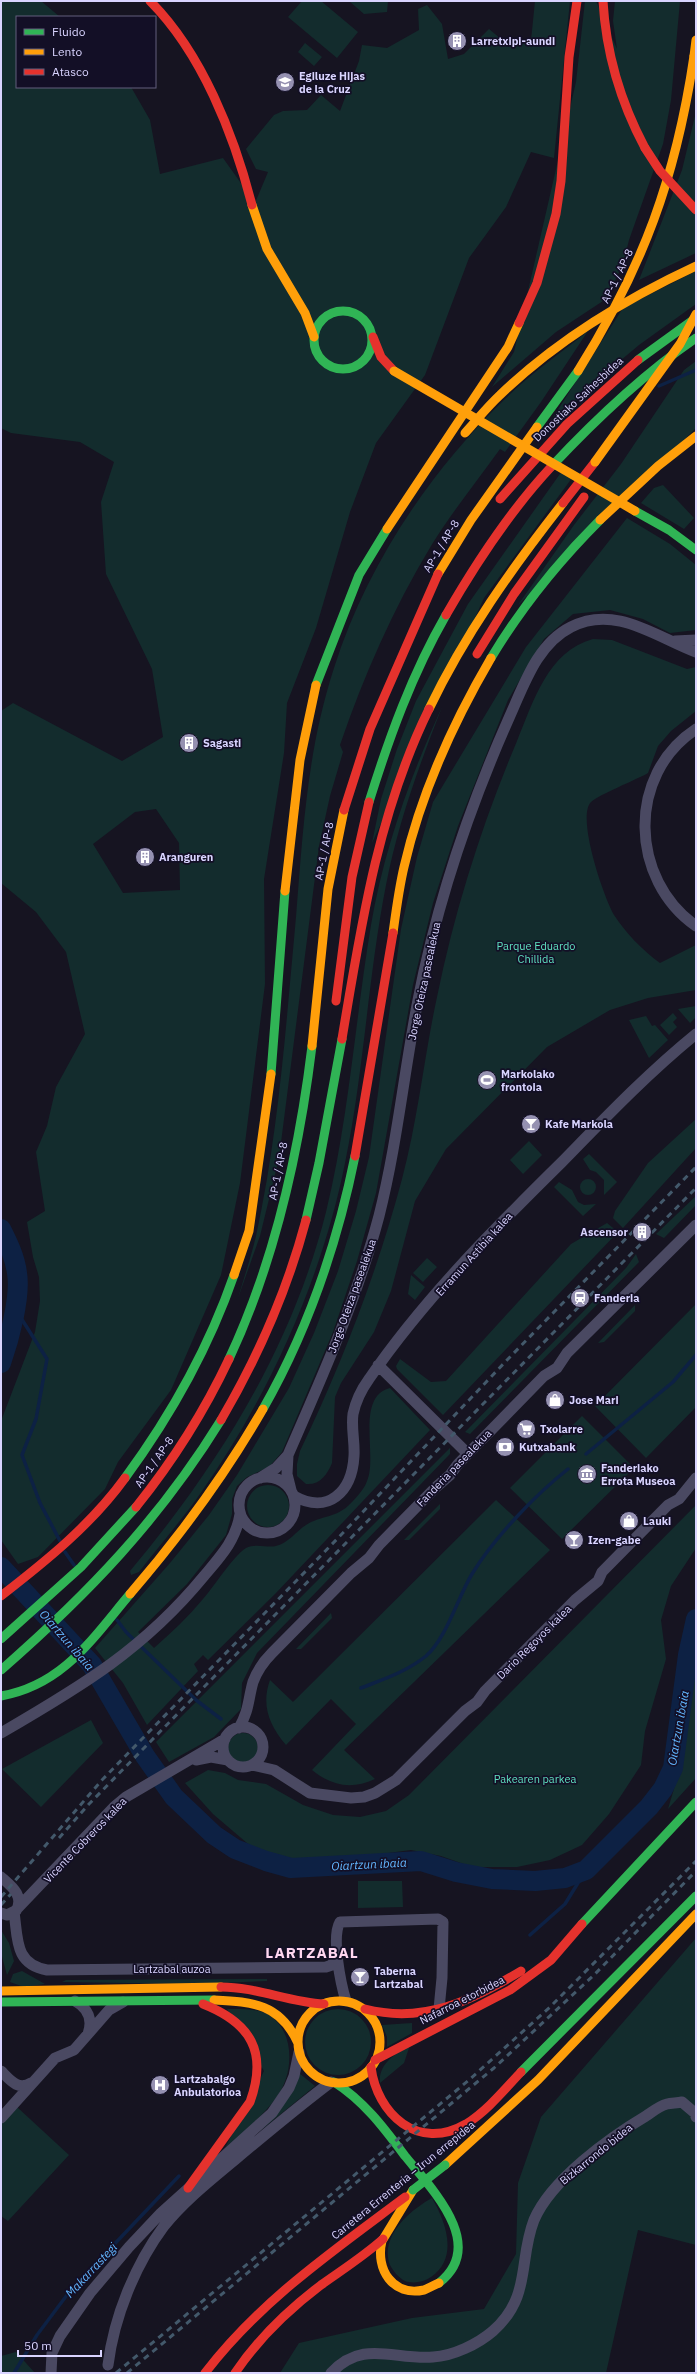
<svg xmlns="http://www.w3.org/2000/svg" width="697" height="2374" font-family="'IBM Plex Sans',sans-serif">
<rect width="100%" height="100%" fill="#161421"/>
<path fill="#132c2d" fill-rule="evenodd" d="M 1,1 L 41,1 L 60,17 L 17,17 L 17,87 L 131,87 L 150,120 L 160,174 L 223,158 L 255,203 L 268,172 L 256,169 L 246,149 L 274,115 L 283,111 L 307,110 L 321,95 L 340,111 L 359,61 L 362,45 L 387,48 L 419,30 L 418,9 L 427,5 L 442,24 L 448,59 L 464,54 L 489,29 L 501,39 L 531,41 L 535,1 L 570,1 L 554,158 L 531,152 L 506,207 L 469,258 L 425,375 L 376,443 L 350,512 L 316,628 L 287,703 L 284,753 L 264,879 L 265,984 L 240,1183 L 221,1275 L 171,1390 L 118,1462 L 105,1489 L 38,1557 L 18,1564 L 1,1540 L 1,1421 L 35,1332 L 40,1301 L 39,1277 L 33,1257 L 27,1222 L 45,1211 L 36,1152 L 47,1126 L 56,1087 L 85,1034 L 66,952 L 36,912 L 1,883 L 1,711 L 13,703 L 122,761 L 163,737 L 152,669 L 106,574 L 101,502 L 114,462 L 80,442 L 11,433 L 1,428 ZM 156,809 L 179,843 L 180,890 L 123,893 L 93,844 L 135,812 Z
M 302,1 L 321,1 L 358,32 L 337,58 L 288,17 Z
M 349,1 L 388,1 L 387,12 L 364,14 Z
M 585,1 L 596,1 L 617,49 L 613,21 L 615,1 L 680,1 L 671,100 L 663,144 L 629,240 L 623,264 L 606,299 L 556,332 L 492,387 L 514,352 L 576,82 Z
M 305,43 L 322,57 L 314,66 L 298,52 Z
M 696,112 L 696,253 L 639,280 L 682,170 Z
M 696,271 L 696,304 L 639,345 L 602,376 L 543,433 L 623,308 Z
M 588,331 L 541,402 L 505,452 L 500,449 C 477,481 452,512 431,546 C 393,609 364,675 340,745 L 343,752 L 330,796 L 319,846 L 279,1158 L 260,1236 L 238,1298 C 244,1278 251,1257 256,1236 C 279,1131 286,1024 296,917 C 303,831 307,751 334,668 C 366,567 429,472 505,399 C 530,374 561,353 588,331 Z
M 696,361 L 696,428 L 518,605 L 574,525 L 621,464 L 684,370 Z
M 562,471 L 572,478 L 484,598 L 372,843 L 381,799 L 397,749 L 416,701 L 468,604 Z
M 663,485 L 694,518 L 684,529 L 641,503 L 654,488 Z
M 627,518 L 670,544 L 696,565 L 696,630 L 670,633 L 643,619 L 610,610 L 573,614 L 544,639 L 508,700 L 458,826 L 433,903 L 413,985 L 376,1193 L 357,1261 L 333,1332 L 282,1452 L 269,1467 L 247,1477 L 237,1486 L 232,1499 L 232,1514 L 226,1535 L 187,1584 L 138,1632 L 154,1648 C 171,1633 188,1617 203,1599 C 214,1587 233,1556 246,1548 C 256,1543 267,1548 276,1546 C 289,1543 296,1531 306,1525 C 321,1515 336,1519 351,1503 C 356,1498 365,1488 367,1481 C 378,1457 355,1397 390,1388 L 430,1430 L 276,1593 L 208,1660 L 203,1655 L 194,1664 L 198,1671 L 147,1725 L 123,1683 L 95,1648 L 170,1563 L 209,1515 L 237,1475 L 289,1388 L 314,1333 L 338,1271 L 356,1211 L 369,1157 L 401,929 L 417,857 L 433,802 L 526,647 Z
M 593,639 L 612,640 L 687,669 L 696,667 L 696,711 L 671,731 L 658,746 L 648,773 C 636,780 600,794 591,802 C 576,817 604,898 614,915 C 626,933 642,950 660,963 L 696,945 L 696,990 L 648,998 L 610,1010 L 547,1047 L 446,1149 L 415,1201 L 391,1291 L 374,1332 L 341,1383 L 335,1397 L 332,1463 C 327,1475 320,1485 306,1484 L 297,1476 L 297,1464 L 300,1451 C 342,1363 377,1273 402,1179 C 418,1119 424,1057 437,997 C 455,909 482,824 517,741 C 533,702 548,651 593,639 Z
M 442,707 C 419,766 398,823 386,885 C 368,977 364,1071 345,1163 C 322,1279 268,1398 200,1494 C 181,1521 159,1546 139,1572 L 131,1575 L 130,1571 C 219,1465 292,1347 326,1212 C 349,1118 355,1021 371,925 C 384,849 410,777 442,707 Z
M 696,1006 L 696,1017 L 690,1023 L 678,1009 Z
M 673,1013 L 677,1018 L 673,1022 L 677,1027 L 669,1035 L 660,1025 Z
M 646,1016 L 652,1026 L 655,1025 L 668,1040 L 649,1058 L 629,1020 Z
M 696,1119 L 696,1148 L 623,1228 L 613,1218 L 615,1211 L 648,1163 Z
M 529,1141 L 542,1155 L 523,1174 L 510,1160 Z
M 589,1154 L 617,1182 L 604,1195 L 604,1180 L 596,1172 L 590,1170 L 583,1159 Z
M580 1187a8 8 0 1 1 16 0a8 8 0 1 1-16 0Z
M 559,1182 L 572,1190 L 578,1202 L 584,1205 L 596,1204 L 583,1216 L 554,1187 Z
M 696,1196 L 696,1205 L 664,1238 L 656,1234 Z
M 607,1223 L 618,1232 L 443,1415 L 397,1369 L 396,1366 L 400,1359 L 431,1382 L 446,1381 L 571,1244 Z
M 636,1254 L 639,1262 L 470,1434 L 465,1432 L 626,1268 Z
M 427,1258 L 437,1267 L 423,1282 L 413,1273 Z
M 411,1275 L 425,1287 L 415,1300 L 408,1294 Z
M 696,1304 L 696,1407 L 646,1458 L 595,1406 Z
M 635,1305 L 635,1311 L 604,1342 L 598,1343 Z
M 582,1416 L 634,1468 L 562,1539 L 510,1488 Z
M 450,1448 L 450,1454 L 257,1653 L 242,1683 L 241,1709 L 214,1737 L 169,1762 L 156,1742 Z
M247 1506a21 21 0 1 1 42 0a21 21 0 1 1-42 0Z
M 496,1500 L 550,1550 L 344,1750 L 375,1779 C 351,1790 332,1786 312,1770 L 356,1724 L 331,1699 L 286,1745 C 269,1725 261,1705 270,1680 L 293,1702 Z
M 440,1504 L 440,1509 L 409,1540 L 404,1540 Z
M 696,1505 L 696,1548 L 671,1586 L 661,1620 L 666,1659 L 645,1731 L 641,1765 L 609,1814 L 582,1845 L 550,1860 L 517,1867 L 472,1867 L 441,1856 L 411,1850 L 343,1859 L 298,1860 L 254,1849 L 213,1814 L 185,1783 L 208,1770 L 225,1773 L 238,1780 L 266,1784 L 303,1805 L 333,1815 L 360,1817 L 386,1811 L 409,1795 Z
M 331,1613 L 332,1618 L 301,1649 L 296,1649 Z
M 696,1653 L 696,1778 L 668,1809 L 681,1765 Z
M 91,1720 L 103,1743 L 41,1807 L 2,1769 Z
M228 1748a15 15 0 1 1 30 0a15 15 0 1 1-30 0Z
M 358,1881 L 402,1881 L 403,1907 L 358,1908 Z
M 1,1930 L 9,1943 L 14,1961 L 7,1975 L 1,1953 Z
M 696,1938 L 696,2245 L 638,2230 L 606,2373 L 280,2373 L 299,2343 L 412,2318 L 484,2309 L 516,2254 L 518,2183 L 541,2117 Z
M 22,1971 L 45,1984 L 24,1987 L 10,1982 L 13,1974 Z
M 267,1979 L 267,1981 L 191,1984 L 62,1982 L 66,1980 Z
M 227,2009 C 241,2009 261,2008 272,2017 C 296,2036 293,2076 276,2098 C 262,2117 243,2132 225,2148 L 264,2071 Z
M305 2042a33 33 0 1 1 66 0a33 33 0 1 1-66 0Z
M 412,2023 L 412,2033 L 387,2047 L 387,2037 L 382,2025 Z
M 410,2045 L 404,2063 L 380,2083 C 378,2064 395,2054 410,2045 Z
M 299,2073 L 315,2086 L 260,2131 Z
M 17,2107 L 69,2155 L 8,2221 L 1,2216 L 1,2124 Z
M 432,2198 C 446,2222 459,2258 431,2277 C 424,2282 413,2284 405,2281 C 399,2278 393,2271 390,2265 C 379,2237 410,2210 432,2198 Z
M 16,2352 L 35,2373 L 1,2373 L 1,2356 Z"/>
<g fill="none" stroke-linecap="round" stroke-linejoin="round">
<path stroke="#0d2144" stroke-width="3.5" d="M 659,386 L 696,370
M 14,1307 L 47,1359 L 36,1419 L 22,1455 L 40,1503 L 60,1541
M 586,1454 L 673,1382 L 696,1355
M 65,1552 L 74,1565
M 117,1620 L 126,1632 L 196,1700 L 221,1719
M 361,1688 C 384,1679 406,1672 426,1656 C 446,1639 458,1597 472,1574 C 494,1538 535,1495 568,1469
M 530,1935 L 565,1904 L 586,1870
M 14,2373 L 37,2335 L 70,2291 L 179,2176"/>
<path stroke="#0d2144" stroke-width="20" d="M 1,1229 C 8,1243 15,1257 17,1273 C 21,1297 9,1340 1,1363
M 1,1567 L 92,1665 L 145,1756 L 174,1797 L 214,1835 L 235,1849 L 266,1861 L 291,1868 L 421,1861 L 456,1872 L 492,1879 L 535,1881 L 565,1878 L 586,1870 L 649,1807 L 663,1789 L 673,1768 L 688,1655 L 696,1619"/>
<path stroke="#4a4962" stroke-width="11" d="M 675,641 L 696,640
M 696,729 C 626,775 630,880 696,926
M 378,1365 L 468,1454
M 288,1455 L 287,1474 L 291,1490
M239 1505a28 28 0 1 1 56 0a28 28 0 1 1-56 0Z
M 260,1478 L 276,1468 L 288,1455 C 322,1377 357,1299 379,1216 C 397,1145 404,1072 418,1000 C 437,903 469,808 509,718 C 524,685 537,644 571,627 C 615,604 656,637 696,652
M 294,1496 C 328,1515 352,1492 354,1456 C 355,1442 351,1428 353,1414 C 356,1400 361,1390 369,1379 C 424,1299 493,1230 562,1162 C 605,1118 648,1073 696,1034
M223 1747a20 20 0 1 1 40 0a20 20 0 1 1-40 0Z
M 239,1728 C 249,1711 248,1700 253,1682 C 257,1671 264,1661 272,1653 L 351,1573 L 369,1558 L 379,1545 L 435,1488 L 450,1475 L 458,1464 L 544,1376 L 557,1368 L 567,1353 L 696,1225
M 1,1733 C 82,1686 144,1649 204,1576 C 221,1556 236,1540 240,1514
M 196,1760 L 211,1757 L 228,1760
M 252,1765 L 274,1770 L 310,1793 L 351,1798 L 364,1797 L 375,1793 L 396,1780 L 465,1711 L 477,1702 L 485,1691 L 575,1600 L 598,1581 L 602,1572 L 668,1505 L 679,1499 L 696,1478
M 1,1877 C 11,1886 25,1896 16,1911
M 14,1912 C 18,1938 14,1964 47,1970 L 326,1967 L 332,1965 L 337,1954
M 1,1913 L 7,1915 L 15,1911 L 114,1807 L 126,1797 L 225,1739
M 75,2001 C 88,2008 93,2020 88,2034
M 346,2001 C 341,1985 331,1937 340,1922 L 438,1919 L 443,1922 L 442,1978 L 439,2009
M 1,2071 C 10,2080 18,2091 31,2083
M 1,2118 L 55,2058 L 74,2050 L 109,2010 L 123,2002
M 108,2365 C 114,2317 135,2265 164,2226 C 185,2200 212,2179 237,2158 C 268,2132 299,2106 331,2082
M 51,2373 L 52,2353 L 60,2336 L 90,2293 L 129,2247 L 161,2213 L 272,2113 L 289,2088 L 294,2076 L 299,2052
M 331,2373 C 363,2339 393,2360 433,2357 C 453,2356 478,2344 493,2331 C 532,2296 518,2261 534,2220 C 551,2180 609,2138 646,2116 C 652,2112 659,2106 667,2104 C 671,2103 677,2103 682,2102 L 695,2113 L 696,2117"/>
<path stroke="#30b455" stroke-width="9" d="M314 340a29 29 0 1 1 58 0a29 29 0 1 1-58 0Z
M 638,360 L 696,318
M 537,427 L 578,371
M 551,467 C 595,420 642,375 696,338
M 635,511 L 669,530 L 696,550
M 491,658 C 521,608 559,561 600,520
M 316,685 L 359,575 L 387,529
M 369,802 C 389,738 412,674 446,615
M 271,1074 L 285,891
M 306,1220 L 319,1163 L 342,1039
M 229,1359 C 275,1261 299,1153 312,1046
M 263,1409 C 308,1330 337,1245 355,1156
M 125,1478 C 172,1414 208,1350 234,1275
M 1,1639 L 81,1567 L 136,1507
M 1,1670 C 88,1594 160,1519 221,1420
M 1,1696 C 63,1685 92,1639 130,1594
M 582,1924 L 696,1802
M 1,2002 L 214,2000
M 521,2072 L 696,1896
M 334,2082 C 364,2101 384,2128 405,2156 C 431,2188 488,2245 439,2283"/>
<path stroke="#ff9f0a" stroke-width="9" d="M 694,56 L 696,40
M 252,205 L 267,249 L 305,313 L 314,337
M 465,433 C 477,420 487,407 500,395 C 557,340 625,299 696,266
M 600,520 L 658,466 L 696,436
M 387,529 L 508,347 L 519,323
M 438,574 L 471,520 L 537,427
M 429,709 C 465,634 512,568 563,503
M 285,891 L 300,760 L 316,685
M 393,933 C 396,911 399,888 404,867 C 421,793 453,723 491,658
M 312,1046 L 328,889 L 344,810
M 234,1275 L 249,1231 L 271,1074
M 130,1594 C 180,1536 225,1475 263,1409
M 1,1991 L 221,1987
M 214,2000 C 254,2002 280,2004 298,2043
M298 2042a41 41 0 1 1 82 0a41 41 0 1 1-82 0Z
M 445,2165 L 538,2080 L 696,1914
M 413,2190 L 382,2241 C 375,2269 393,2297 424,2290 C 429,2288 434,2285 439,2283"/>
<path stroke="#e5322d" stroke-width="9" d="M 150,1 C 202,53 234,135 252,205
M 603,1 C 606,54 620,101 645,148
M 519,323 L 537,283 L 556,214 L 561,181 L 569,57 L 577,1
M 373,337 L 381,357 L 394,371
M 500,499 L 567,424 L 638,360
M 563,503 L 595,462
M 446,615 C 476,563 509,512 551,467
M 477,654 L 514,594 L 584,497
M 344,810 L 370,729 L 438,574
M 336,1001 L 352,877 L 369,802
M 342,1039 C 361,925 378,813 429,709
M 355,1156 L 393,933
M 221,1420 C 258,1357 287,1291 306,1220
M 136,1507 C 173,1461 204,1412 229,1359
M 1,1596 C 46,1561 91,1525 125,1478
M 221,1987 C 256,1987 289,2002 324,2004
M 365,2009 C 424,2024 471,2001 521,1971
M 375,2060 L 510,1990 L 551,1960 L 582,1924
M 371,2067 C 377,2114 418,2152 466,2124 C 487,2111 504,2090 521,2072
M 188,2188 L 250,2102 C 268,2052 251,2023 203,2004
M 205,2373 C 260,2301 333,2251 405,2197
M 235,2373 C 258,2339 288,2310 321,2285 C 342,2270 364,2256 383,2239"/>
<path stroke="#43596b" stroke-width="3" stroke-dasharray="6 5" stroke-linecap="butt" d="M 59,1838 L 89,1804 L 201,1690 L 696,1188
M 1,1897 L 102,1780 L 339,1537 L 508,1359 L 696,1167
M 1,1905 L 11,1894
M 116,2373 L 469,2080 L 550,2007 L 696,1861
M 127,2373 L 494,2068 L 594,1975 L 696,1871"/>
<path stroke="#30b455" stroke-width="9" d="M 413,2190 L 445,2165"/>
<path stroke="#ff9f0a" stroke-width="9" d="M 394,371 L 635,511
M 578,371 C 643,267 676,178 694,56
M 595,462 L 680,344 L 696,314"/>
<path stroke="#e5322d" stroke-width="9" d="M 645,148 L 660,171 L 696,210"/>
</g>
<defs>
<g id="building-disc" transform="scale(1)"><circle r="9.5" fill="#9591b1" stroke="#130f26"/><path d="M-4-6H4V6H1V3H-1V6H-4ZM-2.5-4.3h1.7v1.8h-1.7ZM.8-4.3h1.7v1.8H.8ZM-2.5-1h1.7V.8h-1.7ZM.8-1h1.7V.8H.8Z" fill="#fff"/></g>
<g id="university-disc" transform="scale(1)"><circle r="9.5" fill="#9591b1" stroke="#130f26"/><path d="M0-5L7-2L0 1L-7-2ZM-4 1L0 2.5L4 1V4Q0 6-4 4Z" fill="#fff"/></g>
<g id="stadium-disc" transform="scale(1)"><circle r="9.5" fill="#9591b1" stroke="#130f26"/><path d="M0-5a6.5 5 0 1 0 0 10a6.5 5 0 1 0 0-10ZM-3.5-1.8h7v3.6h-7Z" fill="#fff"/></g>
<g id="bar-disc" transform="scale(1)"><circle r="9.5" fill="#9591b1" stroke="#130f26"/><path d="M-6-5H6L.8 .8V4.5H3.5V6h-7V4.5H-.8V.8Z" fill="#fff"/></g>
<g id="station-disc" transform="scale(1)"><circle r="9.5" fill="#9591b1" stroke="#130f26"/><path d="M-3-6H3Q5-6 5-4V2Q5 4 3 4L4.5 6H3L1.5 4h-3L-3 6H-4.5L-3 4Q-5 4-5 2V-4Q-5-6-3-6ZM-3.5-4v3h7v-3ZM-3.5 1v1.5H-2V1ZM2 1v1.5H3.5V1Z" fill="#fff"/></g>
<g id="shop-disc" transform="scale(1)"><circle r="9.5" fill="#9591b1" stroke="#130f26"/><path d="M-5-2.5h2.3a2.7 3.5 0 0 1 5.4 0H5L5.5 6h-11ZM-1.5-2.5h3a1.5 2.3 0 0 0-3 0Z" fill="#fff"/></g>
<g id="supermarket-disc" transform="scale(1)"><circle r="9.5" fill="#9591b1" stroke="#130f26"/><path d="M-6-5.5h2.5l.6 2H6L4.5 2H-2.5L-4.4-4H-6ZM-1.5 3.2a1.3 1.3 0 1 0 .1 0ZM3 3.2a1.3 1.3 0 1 0 .1 0Z" fill="#fff"/></g>
<g id="bank-disc" transform="scale(1)"><circle r="9.5" fill="#9591b1" stroke="#130f26"/><path d="M-6-4H6V4H-6ZM0-2.3a2.3 2.3 0 1 0 0 4.6a2.3 2.3 0 1 0 0-4.6Z" fill="#fff"/></g>
<g id="museum-disc" transform="scale(1)"><circle r="9.5" fill="#9591b1" stroke="#130f26"/><path d="M0-6L6-3V-2H-6V-3ZM-5-1h2V3h-2ZM-1-1h2V3h-2ZM3-1h2V3H3ZM-6 4H6V6H-6Z" fill="#fff"/></g>
<g id="hospital-disc" transform="scale(1)"><circle r="9.5" fill="#9591b1" stroke="#130f26"/><path d="M-5-5h3v3.5h4V-5h3V5h-3V1.5h-4V5h-3Z" fill="#fff"/></g>
</defs>
<g fill-rule="evenodd">
<use href="#building-disc" x="457" y="41"/>
<use href="#university-disc" x="285" y="82"/>
<use href="#building-disc" x="189" y="743"/>
<use href="#building-disc" x="145" y="857"/>
<use href="#stadium-disc" x="487" y="1080"/>
<use href="#bar-disc" x="531" y="1124"/>
<use href="#building-disc" x="642" y="1232"/>
<use href="#station-disc" x="580" y="1298"/>
<use href="#shop-disc" x="555" y="1400"/>
<use href="#supermarket-disc" x="526" y="1429"/>
<use href="#bank-disc" x="505" y="1447"/>
<use href="#museum-disc" x="587" y="1474"/>
<use href="#shop-disc" x="629" y="1521"/>
<use href="#bar-disc" x="574" y="1540"/>
<use href="#bar-disc" x="360" y="1977"/>
<use href="#hospital-disc" x="160" y="2085"/>
</g>
<g text-anchor="middle" dominant-baseline="central" stroke-width="3.5" stroke-linejoin="round" paint-order="stroke">
<g font-size="11" font-weight="bold" fill="#d9d4ff" stroke="#130f26" text-anchor="start">
<text x="471" y="41">Larretxipi-aundi</text>
<text x="299" y="76">Egiluze Hijas<tspan x="299" dy="13">de la Cruz</tspan></text>
<text x="203" y="743">Sagasti</text>
<text x="159" y="857">Aranguren</text>
<text x="501" y="1074">Markolako<tspan x="501" dy="13">frontoia</tspan></text>
<text x="545" y="1124">Kafe Markola</text>
<text x="628" y="1232" text-anchor="end">Ascensor</text>
<text x="594" y="1298">Fanderia</text>
<text x="569" y="1400">Jose Mari</text>
<text x="540" y="1429">Txolarre</text>
<text x="519" y="1447">Kutxabank</text>
<text x="601" y="1468">Fanderiako<tspan x="601" dy="13">Errota Museoa</tspan></text>
<text x="643" y="1521">Lauki</text>
<text x="588" y="1540">Izen-gabe</text>
<text x="374" y="1971">Taberna<tspan x="374" dy="13">Lartzabal</tspan></text>
<text x="174" y="2079">Lartzabalgo<tspan x="174" dy="13">Anbulatorioa</tspan></text>
</g>
<g font-size="11" fill="#d9d4ff" stroke="#130f26">
<text transform="translate(617 276) rotate(-64)">AP-1 / AP-8</text>
<text transform="translate(578 399) rotate(-43)">Donostiako Saihesbidea</text>
<text transform="translate(441 546) rotate(-59)">AP-1 / AP-8</text>
<text transform="translate(324 851) rotate(-79)">AP-1 / AP-8</text>
<text transform="translate(424 981) rotate(-78)">Jorge Oteiza pasealekua</text>
<text transform="translate(278 1171) rotate(-79)">AP-1 / AP-8</text>
<text transform="translate(474 1254) rotate(-48)">Erramun Astibia kalea</text>
<text transform="translate(352 1296) rotate(-70)">Jorge Oteiza pasealekua</text>
<text transform="translate(154 1462) rotate(-55)">AP-1 / AP-8</text>
<text transform="translate(454 1468) rotate(-46)">Fanderia pasealekua</text>
<text transform="translate(534 1642) rotate(-45)">Dario Regoyos kalea</text>
<text transform="translate(85 1840) rotate(-46)">Vicente Cobreros kalea</text>
<text x="172" y="1969">Lartzabal auzoa</text>
<text transform="translate(462 2000) rotate(-27)">Nafarroa etorbidea</text>
<text transform="translate(596 2154) rotate(-39)">Bizkarrondo bidea</text>
<text transform="translate(403 2180) rotate(-39)">Carretera Errenteria – Irun errepidea</text>
</g>
<g font-size="11" fill="#5fe0c0" stroke="#130f26">
<text x="536" y="946">Parque Eduardo<tspan x="536" dy="13">Chillida</tspan></text>
<text x="535" y="1779">Pakearen parkea</text>
</g>
<g font-size="12" font-style="italic" fill="#62b6ff" stroke="#130f26">
<text transform="translate(67 1640) rotate(49)">Oiartzun ibaia</text>
<text transform="translate(678 1728) rotate(-80)">Oiartzun ibaia</text>
<text transform="translate(369 1864) rotate(-3)">Oiartzun ibaia</text>
<text transform="translate(91 2270) rotate(-47)">Makarrastegi</text>
</g>
<g font-size="15" font-weight="bold" letter-spacing="1" fill="#ffd6f0" stroke="#130f26">
<text x="312" y="1952">LARTZABAL</text>
</g>
</g>
<rect width="697" height="2374" fill="none" stroke="#d9d4ff" stroke-width="4"/>
<rect x="16" y="16" width="140" height="72" fill="#130f26" stroke="#625e7d"/>
<rect x="24" y="29" width="20" height="6" fill="#30b455" stroke="#625e7d"/>
<text x="52" y="36" font-size="12" fill="#d9d4ff">Fluido</text>
<rect x="24" y="49" width="20" height="6" fill="#ff9f0a" stroke="#625e7d"/>
<text x="52" y="56" font-size="12" fill="#d9d4ff">Lento</text>
<rect x="24" y="69" width="20" height="6" fill="#e5322d" stroke="#625e7d"/>
<text x="52" y="76" font-size="12" fill="#d9d4ff">Atasco</text>
<path d="M18 2350v6h83v-6" fill="none" stroke="#d9d4ff" stroke-width="2"/>
<text x="24" y="2350" font-size="12" fill="#d9d4ff" stroke="#130f26" stroke-width="3" paint-order="stroke">50 m</text>
</svg>
